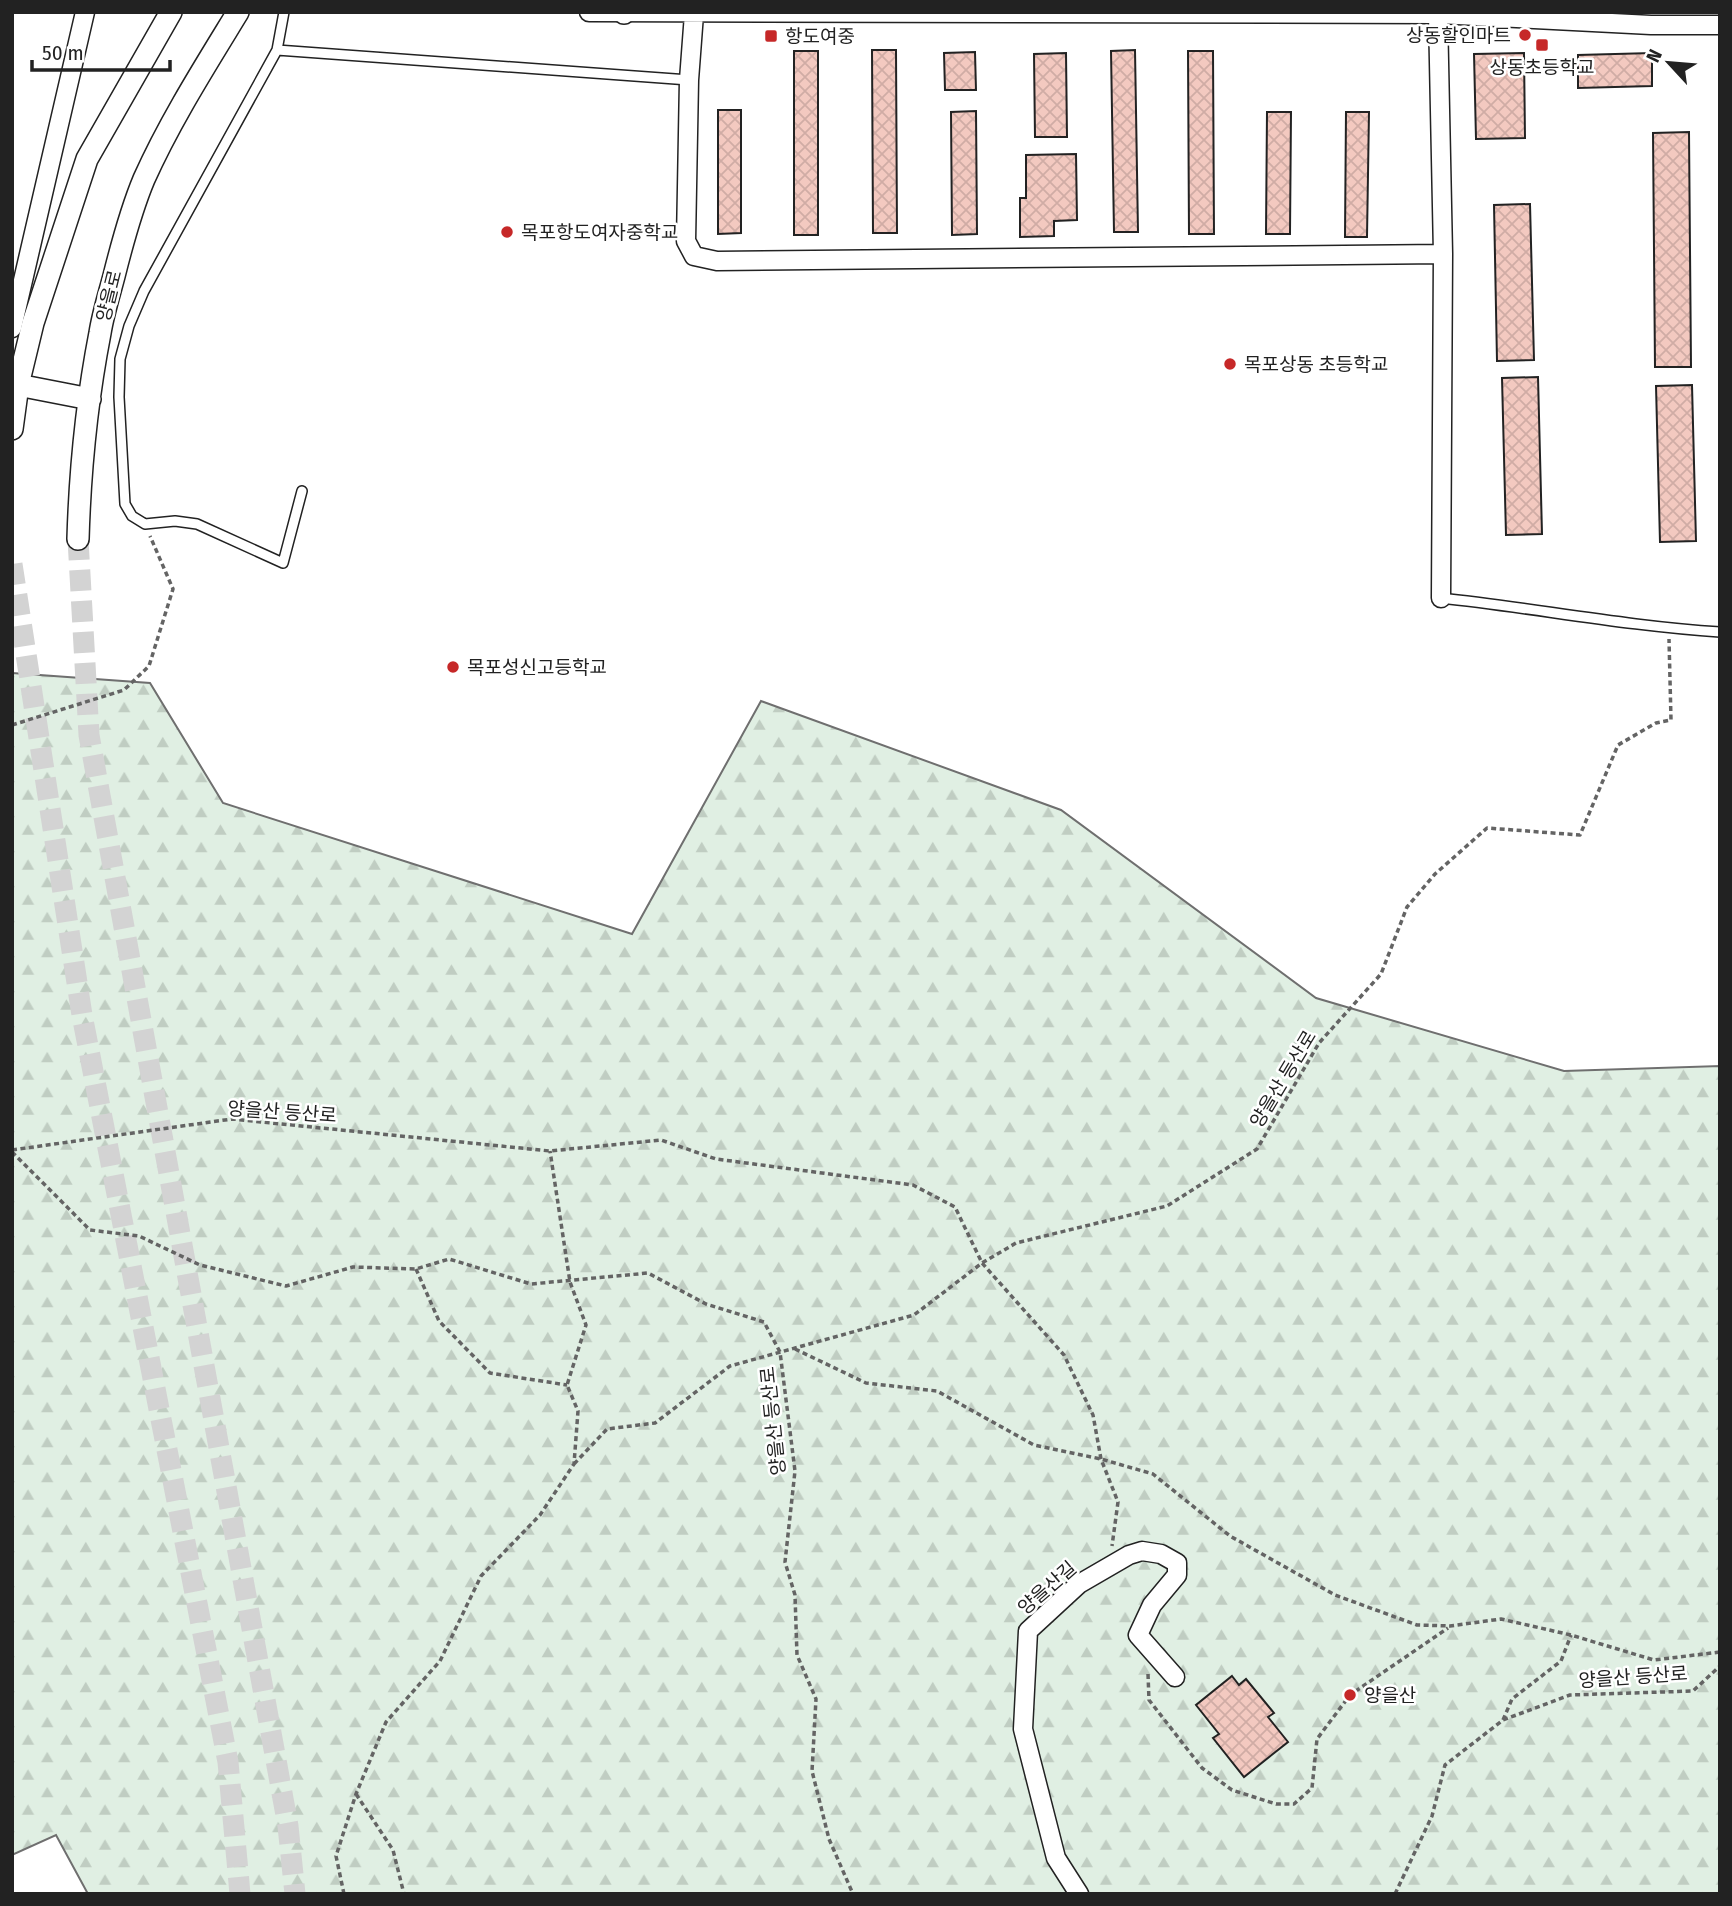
<svg xmlns="http://www.w3.org/2000/svg" width="1732" height="1906" font-family="'Fira Sans Condensed','Noto Sans KR',sans-serif">
<defs>
<pattern id="forest-firs" width="22" height="20" patternUnits="userSpaceOnUse" patternTransform="scale(1.75)"><rect width="22" height="20" fill="#e0efe3"/><path d="M5 1l3.5 6h-7zM16 11l3.5 6h-7z" fill="#c0cdc2"/></pattern>
<pattern id="building-cross-hatch" width="8" height="8" patternUnits="userSpaceOnUse" patternTransform="scale(1.75)"><rect width="8" height="8" fill="#f3c9c0"/><path d="M0 0l8 8M0 8l8-8" fill="none" stroke="#d0aca5"/></pattern>
</defs>
<rect width="100%" height="100%" fill="#fff"/>
<path fill="url(#forest-firs)" stroke="#6f6f6f" stroke-width="2" d="M 12,673 L 150,683 L 223,803 L 632,934 L 761,701 L 1061,810 L 1316,998 L 1564,1071 L 1720,1066 L 1720,1894 L 88,1894 L 56,1835 L 12,1855 Z"/>
<path fill="url(#building-cross-hatch)" stroke="#222" stroke-width="2" d="M 872,50 L 896,50 L 897,233 L 873,233 Z
M 1135,50 L 1138,232 L 1114,232 L 1111,51 Z
M 794,51 L 818,51 L 818,235 L 794,235 Z
M 1188,51 L 1213,51 L 1214,234 L 1189,234 Z
M 975,52 L 976,90 L 945,90 L 944,53 Z
M 1066,53 L 1067,137 L 1035,137 L 1034,54 Z
M 1524,53 L 1525,138 L 1476,139 L 1474,54 Z
M 1652,53 L 1652,86 L 1578,88 L 1578,55 Z
M 718,110 L 741,110 L 741,233 L 718,234 Z
M 976,111 L 977,234 L 952,235 L 951,112 Z
M 1267,112 L 1291,112 L 1290,234 L 1266,234 Z
M 1346,112 L 1369,112 L 1367,237 L 1345,237 Z
M 1689,132 L 1691,367 L 1655,367 L 1653,133 Z
M 1076,154 L 1077,220 L 1054,221 L 1054,236 L 1020,237 L 1020,198 L 1026,198 L 1026,155 Z
M 1530,204 L 1534,360 L 1497,361 L 1494,205 Z
M 1538,377 L 1542,534 L 1506,535 L 1502,378 Z
M 1692,385 L 1696,541 L 1660,542 L 1656,386 Z
M 1232,1676 L 1239,1685 L 1246,1679 L 1274,1713 L 1268,1717 L 1288,1742 L 1244,1777 L 1213,1738 L 1219,1734 L 1196,1705 Z"/>
<g fill="none" stroke-linecap="round" stroke-linejoin="round">
<path stroke="#d3d3d3" stroke-width="21" stroke-dasharray="21 10" stroke-linecap="butt" d="M 78,539 L 89,735 L 288,1826 L 295,1894
M 12,564 L 82,1015 L 228,1762 L 240,1894"/>
<g stroke="#222" stroke-width="12">
<path id="service" d="M 277,50 L 284,12
M 302,491 L 283,563 L 197,524 L 175,521 L 145,524 L 132,516 L 125,504 L 119,397 L 120,359 L 129,326 L 144,291 L 277,50 L 689,80
M 1441,598 C 1534,608 1626,626 1720,632"/>
</g>
<g stroke="#222" stroke-width="21">
<path id="minor" d="M 589,12 L 1438,14 L 1651,25 L 1720,25
M 694,14 L 689,80 L 686,241 L 694,256 L 717,261 L 1443,254
M 1438,14 L 1443,254 L 1441,598
M 12,328 L 85,12
M 1079,1894 L 1056,1858 L 1023,1729 L 1028,1631 L 1079,1584 L 1129,1555 L 1142,1551 L 1161,1554 L 1177,1563 L 1177,1575 L 1152,1605 L 1138,1635 L 1175,1677"/>
</g>
<g stroke="#222" stroke-width="24">
<path id="tertiary" d="M 624,12 L 624,13
M 18,385 L 90,399
M 12,429 L 18,385 L 33,323 L 87,159 L 171,12
M 78,539 C 80,470 87,400 100,333 C 103,314 109,295 114,276 C 122,244 131,210 144,179 C 170,121 205,66 238,12"/>
</g>
<path stroke="#646464" stroke-width="3.5" stroke-dasharray="5 3.5" stroke-linecap="butt" d="M 12,725 L 124,690 L 149,666 L 173,589 L 150,536
M 12,1150 L 232,1119 L 550,1151 L 661,1140 L 716,1159 L 913,1185 L 955,1207 L 982,1263 L 1064,1355 L 1093,1415 L 1101,1459 L 1118,1502 L 1112,1546
M 12,1152 L 90,1230 L 139,1236 L 200,1265 L 286,1286 L 353,1267 L 416,1269 L 449,1259 L 531,1284 L 648,1273 L 706,1304 L 764,1322 L 780,1352 L 795,1471 L 785,1562 L 795,1595 L 797,1655 L 816,1699 L 812,1771 L 829,1839 L 853,1894
M 416,1269 L 439,1321 L 490,1373 L 567,1385
M 795,1349 L 866,1383 L 937,1391 L 1034,1445 L 1101,1459 L 1153,1474 L 1230,1536 L 1335,1595 L 1417,1625 L 1450,1626 L 1501,1619 L 1571,1635 L 1654,1660 L 1720,1652
M 574,1464 L 607,1429 L 655,1423 L 730,1366 L 914,1315 L 982,1263 L 1016,1243 L 1167,1206 L 1257,1149 L 1319,1043 L 1381,974 L 1407,907 L 1435,874 L 1487,828 L 1580,835 L 1618,745 L 1656,723 L 1671,720 L 1669,639
M 1148,1674 L 1149,1700 L 1202,1768 L 1232,1790 L 1276,1804 L 1294,1804 L 1312,1788 L 1317,1739 L 1350,1695 L 1448,1628
M 1503,1720 L 1512,1699 L 1561,1661 L 1571,1635
M 356,1794 L 393,1850 L 404,1894
M 344,1894 L 336,1856 L 356,1794 L 386,1722 L 440,1661 L 481,1576 L 540,1515 L 574,1464 L 578,1411 L 567,1385 L 586,1325 L 570,1282 L 550,1151
M 1395,1894 L 1432,1816 L 1445,1765 L 1503,1720 L 1570,1695 L 1693,1691 L 1720,1666"/>
<use href="#service" stroke="#fff" stroke-width="9"/>
<use href="#minor" stroke="#fff" stroke-width="18"/>
<use href="#tertiary" stroke="#fff" stroke-width="21"/>
</g>
<g fill="#c62828" stroke="#fff" stroke-width="2.5">
<circle cx="1525" cy="35" r="7"/>
<rect x="764" y="29" width="14" height="14" rx="3.5"/>
<rect x="1535" y="38" width="14" height="14" rx="3.5"/>
<circle cx="507" cy="232" r="7"/>
<circle cx="1230" cy="364" r="7"/>
<circle cx="453" cy="667" r="7"/>
<circle cx="1350" cy="1695" r="7"/>
</g>
<g text-anchor="middle" dominant-baseline="central" stroke-width="5" stroke-linejoin="round" paint-order="stroke">
<g font-size="19" fill="#222" stroke="#fff" text-anchor="start">
<text x="1511" y="35" text-anchor="end">상동할인마트</text>
<text x="785" y="36">항도여중</text>
<text x="1542" y="67" text-anchor="middle">상동초등학교</text>
<text x="521" y="232">목포항도여자중학교</text>
<text x="1244" y="364">목포상동 초등학교</text>
<text x="467" y="667">목포성신고등학교</text>
<text x="1364" y="1695">양을산</text>
</g>
<g font-size="19" fill="#222" stroke="#fff">
<text transform="translate(109 296) rotate(-76)">양을로</text>
<text transform="translate(1283 1079) rotate(-59)">양을산 등산로</text>
<text transform="translate(282 1112) rotate(4)">양을산 등산로</text>
<text transform="translate(773 1421) rotate(-96)">양을산 등산로</text>
<text transform="translate(1047 1588) rotate(-41)">양을산길</text>
<text transform="translate(1633 1677) rotate(-4)">양을산 등산로</text>
</g>
</g>
<rect width="1732" height="1906" fill="none" stroke="#222222" stroke-width="28"/>
<g transform="translate(1669 63) rotate(296)" stroke="#ffffff" stroke-width="5" paint-order="stroke">
<path d="M0-5L12 26L0 18L-12 26Z" fill="#222222"/>
<text y="-10" font-size="19" font-weight="bold" text-anchor="middle" fill="#222222">N</text>
</g>
<path d="M32 60v10h138v-10" fill="none" stroke="#222222" stroke-width="3.5"/>
<text x="42" y="60" font-size="21" fill="#222222" stroke="#ffffff" stroke-width="5" paint-order="stroke">50 m</text>
</svg>
